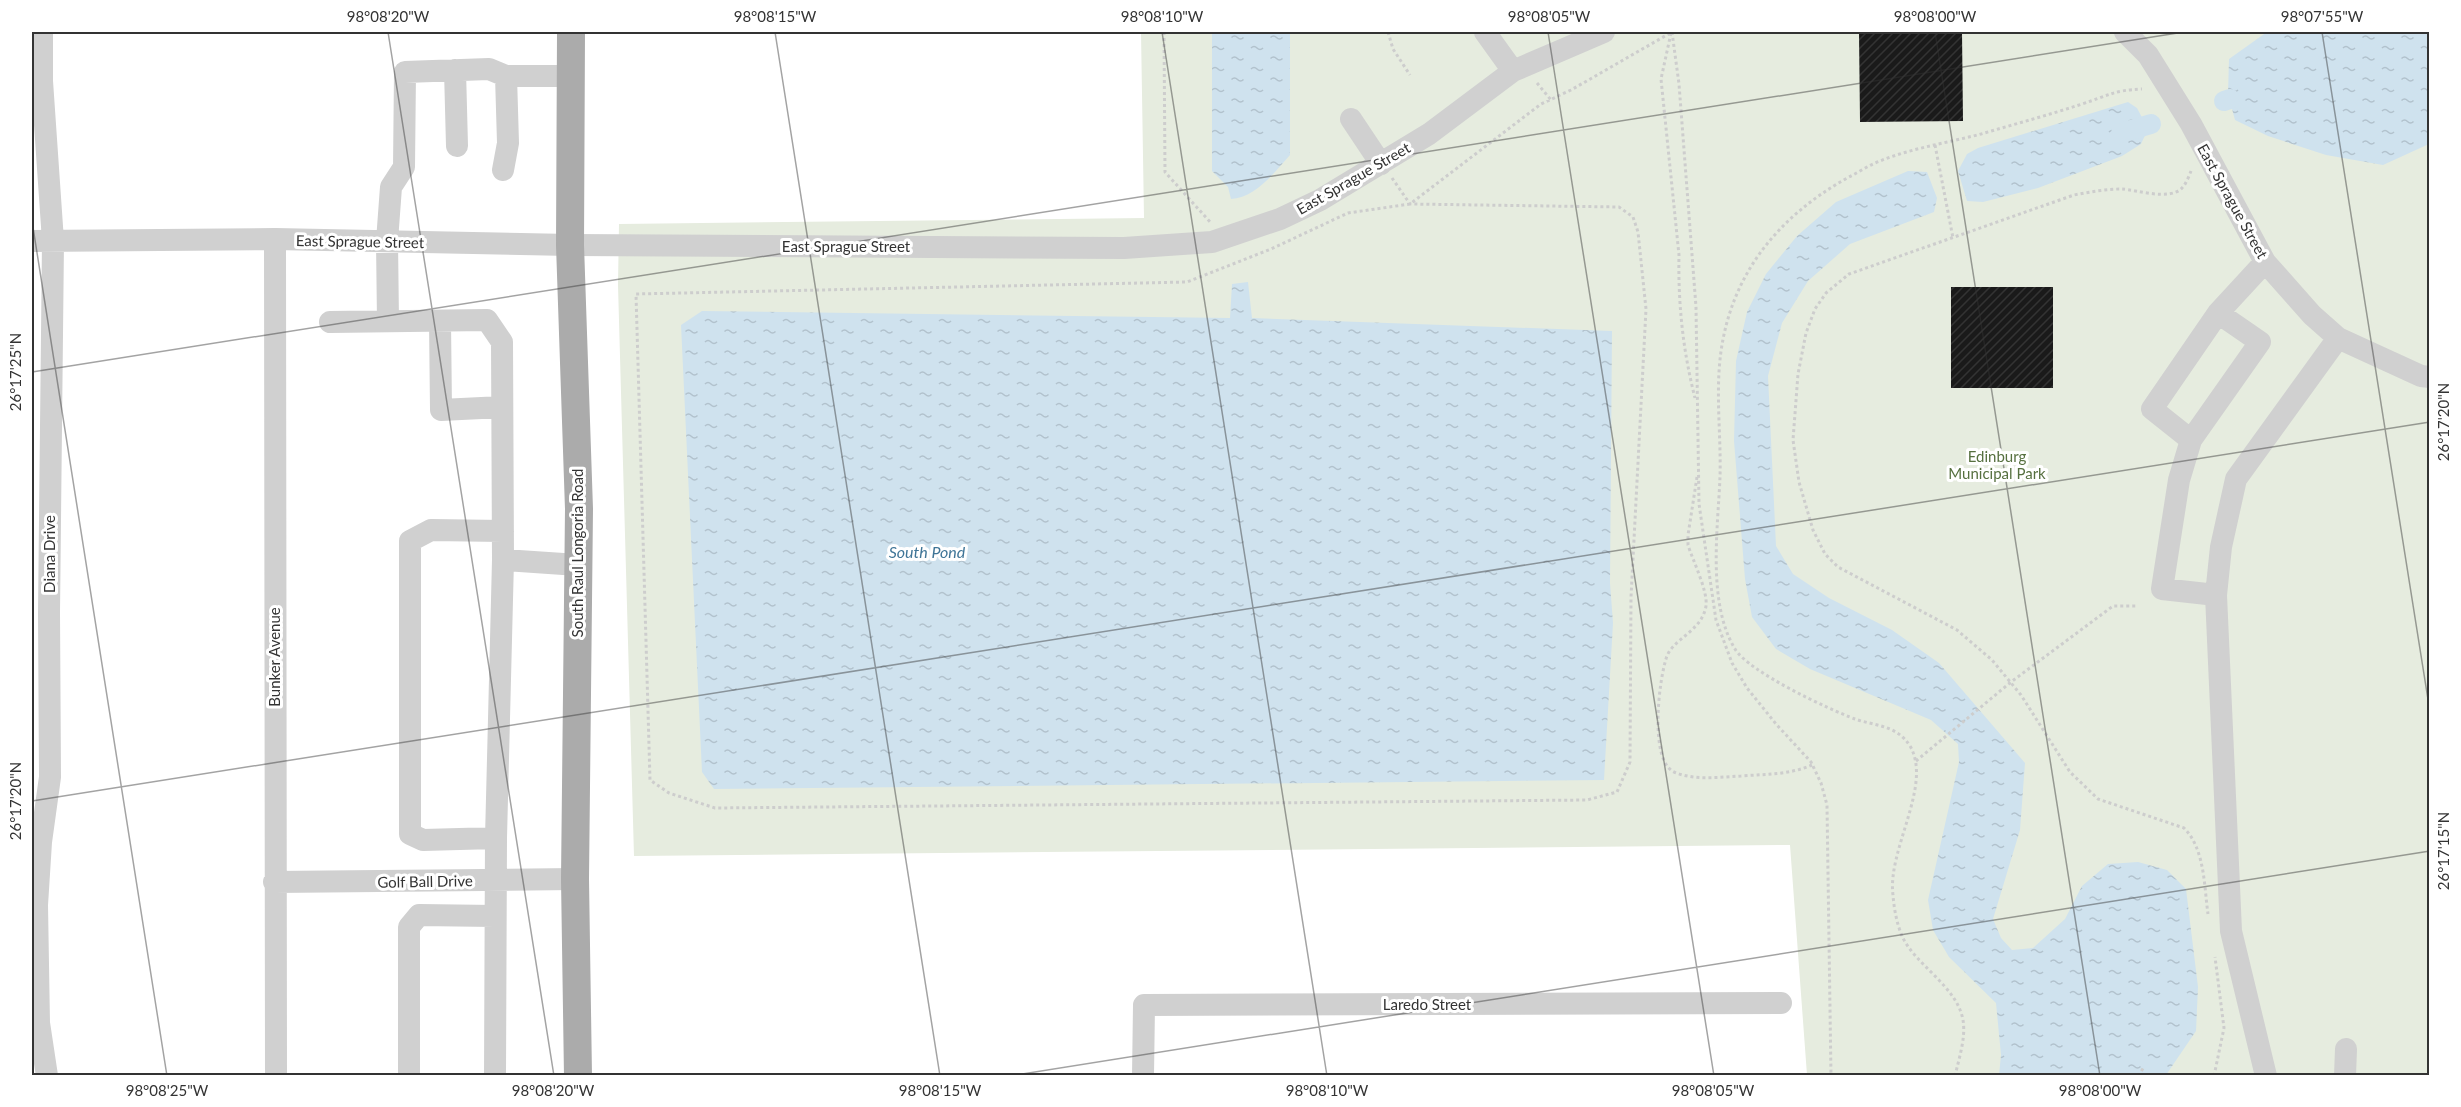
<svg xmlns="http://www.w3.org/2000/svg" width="2461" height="1107" font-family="Lato,sans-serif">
<defs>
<pattern id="water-ripples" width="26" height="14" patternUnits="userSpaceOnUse" patternTransform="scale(1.5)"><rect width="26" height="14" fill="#cfe2ee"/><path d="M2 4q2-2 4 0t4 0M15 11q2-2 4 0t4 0" fill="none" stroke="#b2c2cd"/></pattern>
<pattern id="building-hatch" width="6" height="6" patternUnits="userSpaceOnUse" patternTransform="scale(1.5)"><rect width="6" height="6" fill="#1a1a1a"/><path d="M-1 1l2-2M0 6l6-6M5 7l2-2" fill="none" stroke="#333"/></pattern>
</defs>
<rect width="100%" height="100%" fill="#fff"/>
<path fill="#e6ecdf" d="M 1141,32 L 2429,32 L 2429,1075 L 1807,1075 L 1790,845 L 634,856 L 618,285 L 619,224 L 1144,218 Z"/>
<path fill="url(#water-ripples)" d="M 1212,32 L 1290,32 L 1290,155 C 1275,172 1255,198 1231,199 L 1228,187 L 1212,171 Z
M 2267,32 L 2429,32 L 2429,144 L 2383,165 L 2326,155 L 2268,136 L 2235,120 L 2228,94 L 2229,59 Z
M 2128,102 L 2137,108 L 2148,129 L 2141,144 L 2122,156 L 2038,188 L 1983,202 L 1967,201 L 1958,171 L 1967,154 L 1978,148 Z
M 1908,171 L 1927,172 L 1937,198 L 1934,212 L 1850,244 L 1808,281 L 1782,323 L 1768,376 L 1776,546 L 1793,574 L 1829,598 L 1892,630 L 1939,663 L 2025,763 L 2020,830 L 1993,919 L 2001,938 L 2012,950 L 2033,948 L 2065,919 L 2082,886 L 2108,864 L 2138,862 L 2167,870 L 2186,889 L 2198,987 L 2196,1031 L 2166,1075 L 1999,1075 L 2001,1055 L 1996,1003 L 1949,957 L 1933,930 L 1928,900 L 1959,762 L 1958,744 L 1931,720 L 1810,669 L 1776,649 L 1752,617 L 1745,579 L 1734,441 L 1736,361 L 1747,312 L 1766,274 L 1797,236 L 1836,202 Z
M 1248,282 L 1252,318 L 1612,331 L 1610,583 L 1613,623 L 1604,780 L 714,789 L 702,772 L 681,325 L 702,311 L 1230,318 L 1232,284 Z"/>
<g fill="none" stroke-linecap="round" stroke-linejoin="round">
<path stroke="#cfe2ee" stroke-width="20" d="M 2224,101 L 2230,99
M 2121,133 L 2151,124"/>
</g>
<path fill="url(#building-hatch)" d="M 1859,32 L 1962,32 L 1963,121 L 1860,122 Z
M 1951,287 L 2053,287 L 2053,388 L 1951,388 Z"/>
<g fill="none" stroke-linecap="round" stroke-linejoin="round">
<path stroke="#cdcdcd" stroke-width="3" stroke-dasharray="3 3" stroke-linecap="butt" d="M 1164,32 L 1165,172 L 1211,223
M 1388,32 L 1393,49 L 1410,75
M 1672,32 L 1679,84 L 1696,307 L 1699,504 L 1716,620 L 1732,663 L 1747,688 L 1776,724 L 1811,762 L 1821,783 L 1827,805 L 1831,1076
M 1671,33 L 1661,79 L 1679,255 C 1678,304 1683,351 1695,398
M 1537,83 L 1551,100
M 1935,145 L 1953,238
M 2191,171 C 2189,176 2186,184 2182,188 C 2170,201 2137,190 2122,189 C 2106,189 2090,192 2074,195 L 1849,274 L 1826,293 L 1815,309 L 1806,333 L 1798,374 L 1793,440 L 1799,482 L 1813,530 L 1825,554 L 1838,567 L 1957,630 L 1992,660 L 2021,695 L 2070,772 L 2098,799 L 2184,828 C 2205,849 2204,886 2208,914
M 1392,178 L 1410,204 L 1619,207 L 1633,217 L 1638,232 L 1646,309 L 1631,597 L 1630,762 L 1617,792 L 1587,800 L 715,808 L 669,793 L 650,780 L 636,294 L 1187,282 L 1271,249 L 1348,213 L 1410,204 L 1541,104 L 1571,90 L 1672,32
M 1697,477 L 1688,535 L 1688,545 C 1693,561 1708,591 1706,606 C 1702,632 1671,639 1666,659 C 1659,681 1649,760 1674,772 C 1695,781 1719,777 1741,776 C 1766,774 1789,775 1812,765
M 1916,761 L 2011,682 L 2113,606 L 2137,606
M 1955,1076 C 1959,1058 1966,1038 1963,1020 C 1957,986 1915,965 1902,936 C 1897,924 1894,909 1893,895 C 1887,850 1933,785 1910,746 C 1897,725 1875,726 1855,719 C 1828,709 1749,672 1735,649 C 1707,603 1718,528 1720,477 C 1721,442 1717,407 1719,372 C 1724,283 1773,219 1849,177 C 1859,172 1869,165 1880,161 C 1912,148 1947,143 1981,134 C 2015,124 2049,115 2082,104 C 2107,96 2114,90 2142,89
M 2138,1076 L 2144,1067
M 2214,1076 L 2224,1028 L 2215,957"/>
<path stroke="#d0d0d0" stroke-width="22" d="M 42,32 L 42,81 L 53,241 L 49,613 L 50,777 L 41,842 L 37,905 L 39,1023 L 47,1076
M 1485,32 L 1513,71
M 2125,32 L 2148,55 L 2191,124 L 2265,262 L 2312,315 L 2338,338 L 2421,376 L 2430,377
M 455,70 L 457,146
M 1351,119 L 1381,164
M 503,170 L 508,143 L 506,76
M 275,239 L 276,1076
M 32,241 L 275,239 L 570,245 L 1124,248 L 1212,242 L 1280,219 L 1320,200 L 1429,134 L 1513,71 L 1604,32
M 388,321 L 387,241 L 391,187 L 404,167 L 405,72 L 489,69 L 506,76 L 571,76
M 440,321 L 441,410 L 502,407
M 330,322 L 487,320 L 502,342 L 503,560 L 578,565
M 2191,440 L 2152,409 L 2218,313 L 2265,262
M 2216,595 L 2162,589 L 2179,480 L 2191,440 L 2260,342 L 2218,313
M 496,838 L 423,840 L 410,834 L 410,541 L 431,530 L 503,531
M 274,882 L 575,879
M 409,1076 L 409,927 L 419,915 L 495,916
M 495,1076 L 496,838 L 503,560
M 1143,1076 L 1144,1005 L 1781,1003
M 2266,1076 L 2231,931 L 2216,595 L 2221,547 L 2236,479 L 2338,338
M 2345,1076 L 2346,1049"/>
<path stroke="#ababab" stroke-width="28" d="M 571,32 L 570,245 L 579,509 L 575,879 L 578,1076"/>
</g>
<path fill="none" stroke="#333" stroke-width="1.5" stroke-opacity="0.45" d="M 388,32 L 554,1076M 775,32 L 940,1076M 1162,32 L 1327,1076M 1548,32 L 1714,1076M 1935,32 L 2100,1076M 2322,32 L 2430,712M 32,221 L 167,1076M 32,372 L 2184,32M 32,801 L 2430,422M 1009,1076 L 2430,851"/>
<g text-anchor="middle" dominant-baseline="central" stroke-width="6" stroke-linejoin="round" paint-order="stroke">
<g font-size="15" fill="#333" stroke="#fff">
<text transform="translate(1353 178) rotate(-30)">East Sprague Street</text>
<text transform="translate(2233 201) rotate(61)">East Sprague Street</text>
<text transform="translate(360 241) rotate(1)">East Sprague Street</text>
<text x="846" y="246">East Sprague Street</text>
<text transform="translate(577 553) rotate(-90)">South Raul Longoria Road</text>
<text transform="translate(49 554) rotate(-90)">Diana Drive</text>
<text transform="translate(274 657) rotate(-90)">Bunker Avenue</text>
<text transform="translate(425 881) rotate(-1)">Golf Ball Drive</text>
<text x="1427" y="1004">Laredo Street</text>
</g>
<g font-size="15" fill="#56703f" stroke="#fff">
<text x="1997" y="456">Edinburg<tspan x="1997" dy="17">Municipal Park</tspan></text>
</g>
<g font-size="16" font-style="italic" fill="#3f7597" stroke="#fff">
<text x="927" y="551">South Pond</text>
</g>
</g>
<rect width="2461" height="1107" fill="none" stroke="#ffffff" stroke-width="66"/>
<rect x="33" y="33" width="2395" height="1041" fill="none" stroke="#333" stroke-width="2"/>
<g font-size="15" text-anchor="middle" fill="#333">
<text x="388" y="22">98°08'20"W</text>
<text x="775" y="22">98°08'15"W</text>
<text x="1162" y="22">98°08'10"W</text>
<text x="1549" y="22">98°08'05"W</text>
<text x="1935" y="22">98°08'00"W</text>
<text x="2322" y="22">98°07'55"W</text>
<text transform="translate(16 372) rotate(-90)" y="5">26°17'25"N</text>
<text transform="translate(2444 422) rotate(-90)" y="5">26°17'20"N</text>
<text transform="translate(16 801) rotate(-90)" y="5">26°17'20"N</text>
<text transform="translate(2444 851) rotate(-90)" y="5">26°17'15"N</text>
<text x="167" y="1096">98°08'25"W</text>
<text x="553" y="1096">98°08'20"W</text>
<text x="940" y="1096">98°08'15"W</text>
<text x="1327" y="1096">98°08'10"W</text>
<text x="1713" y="1096">98°08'05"W</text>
<text x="2100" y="1096">98°08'00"W</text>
</g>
</svg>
